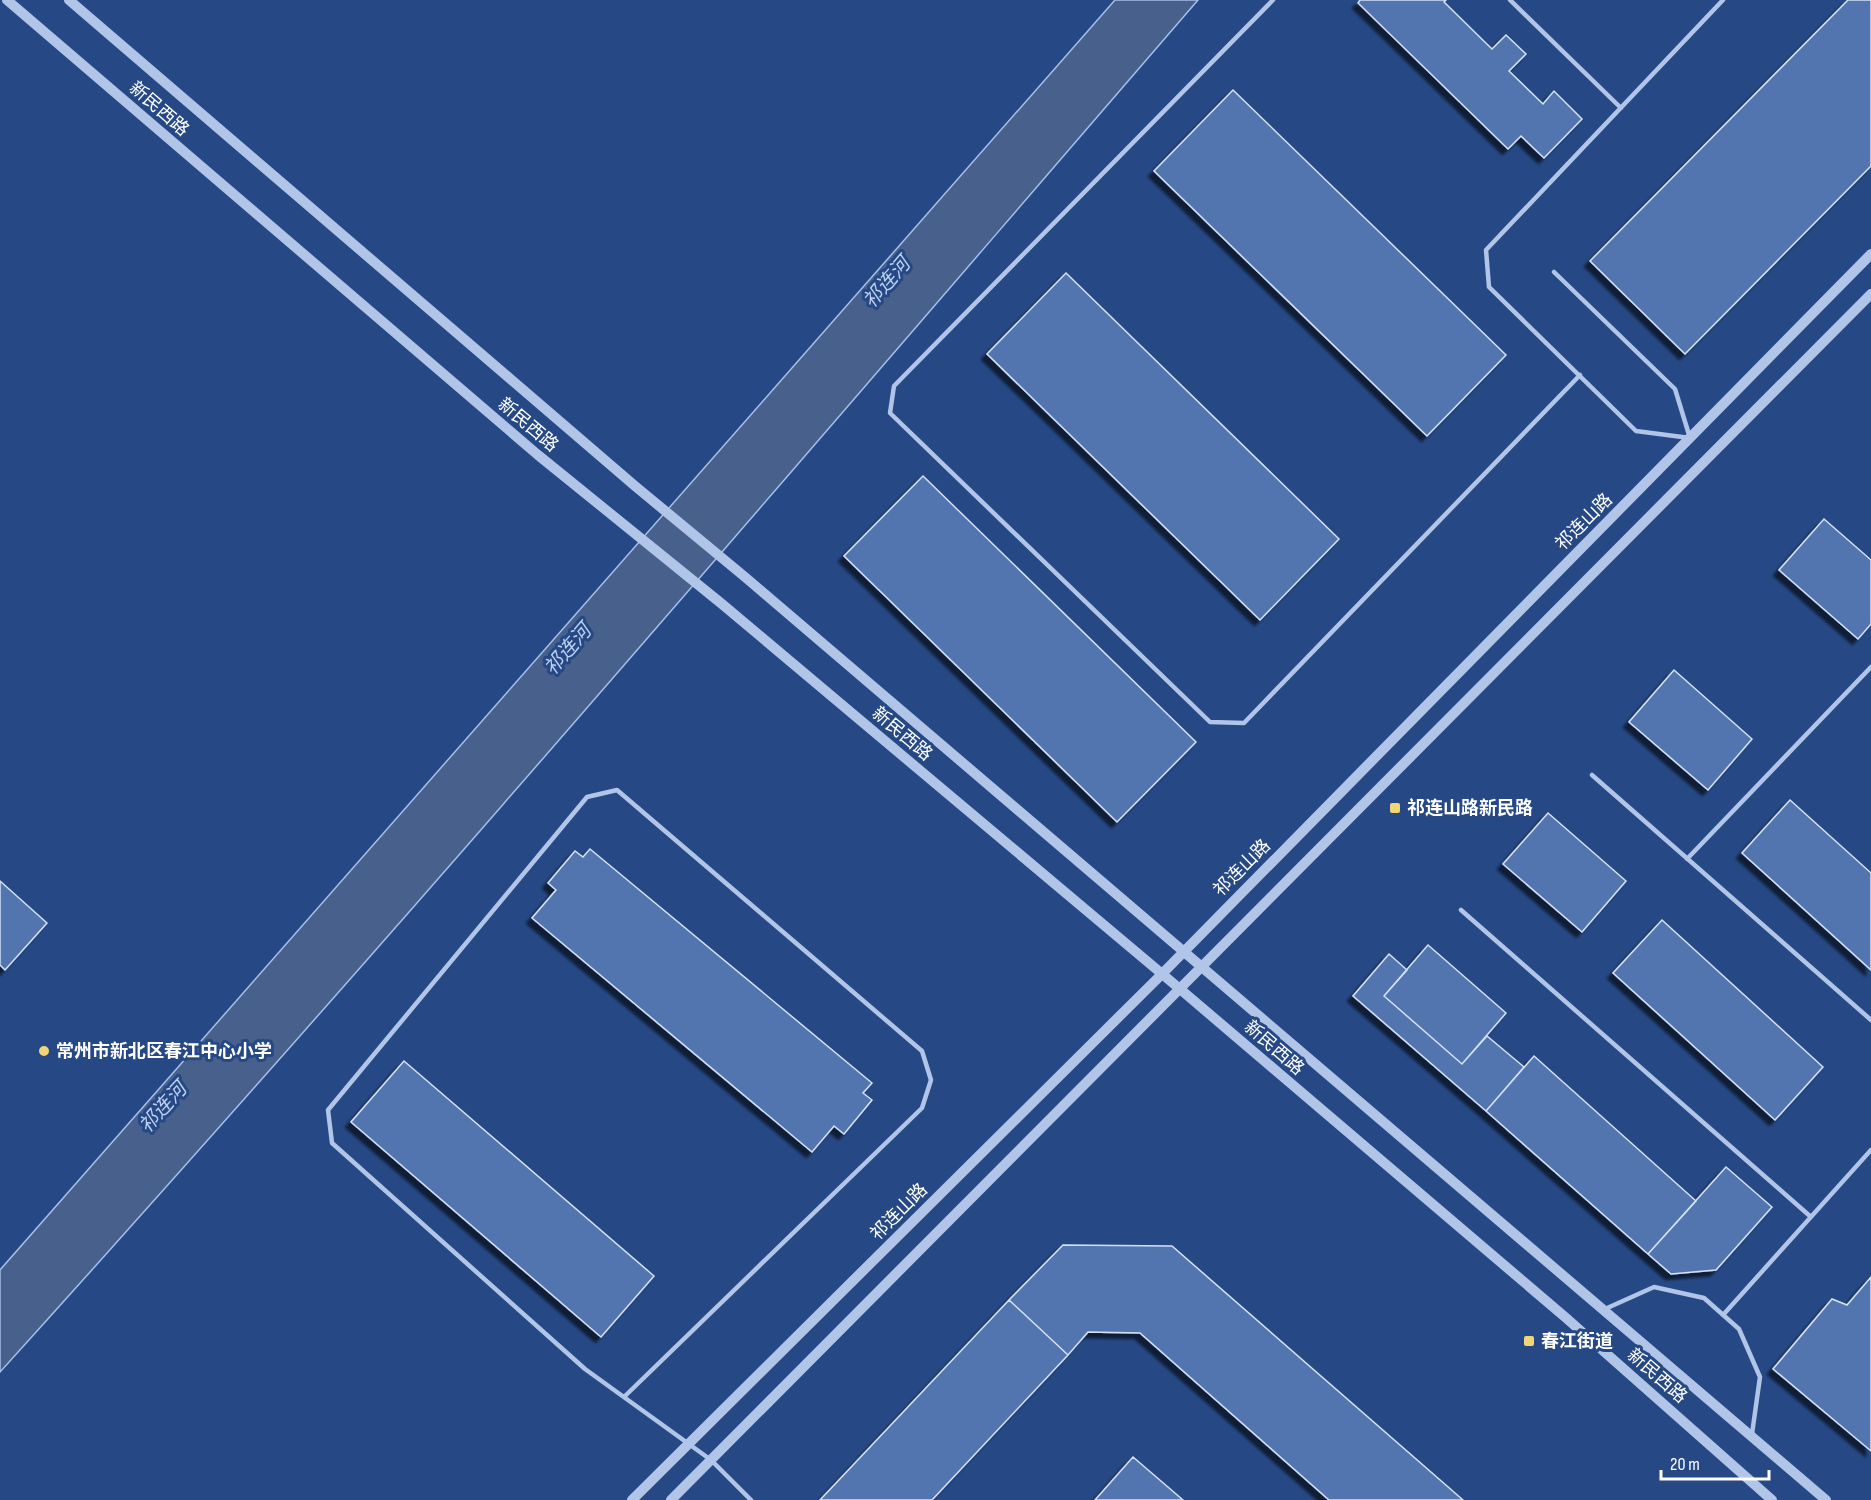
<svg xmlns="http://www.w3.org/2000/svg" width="1871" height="1500" font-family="'Sofia Sans Condensed','Noto Sans SC',sans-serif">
<defs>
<filter id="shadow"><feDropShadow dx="-5.5" dy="5.5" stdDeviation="1.5" flood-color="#0009"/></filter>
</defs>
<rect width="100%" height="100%" fill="#264986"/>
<path fill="#48608c" stroke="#a5bfe9" stroke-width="1.5" d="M 1115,0 L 1198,0 C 801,460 407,922 0,1372 L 0,1270 Z"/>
<path fill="#5275af" stroke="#d4e1f6" stroke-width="1.5" filter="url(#shadow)" d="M 1360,0 L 1446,0 L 1444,2 L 1492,49 L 1506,35 L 1526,54 L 1509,71 L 1543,104 L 1554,91 L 1582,119 L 1544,158 L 1521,136 L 1508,149 L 1358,3 Z
M 1848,0 L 1871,0 L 1871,166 L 1685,354 L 1590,261 Z
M 1233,90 L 1506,355 L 1427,436 L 1154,171 Z
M 1066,273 L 1339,539 L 1260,620 L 987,354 Z
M 923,476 L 1196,742 L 1117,822 L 844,556 Z
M 1824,519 L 1871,560 L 1871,624 L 1858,639 L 1779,570 Z
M 1674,670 L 1752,739 L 1708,790 L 1629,722 Z
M 1790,800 L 1871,873 L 1871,970 L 1742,853 Z
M 1548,813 L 1626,881 L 1582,932 L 1503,864 Z
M 590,849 L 872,1083 L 863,1093 L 872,1100 L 844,1134 L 834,1126 L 812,1152 L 532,918 L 556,890 L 548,883 L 575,851 L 583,857 Z
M 0,881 L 47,923 L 5,970 L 0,965 Z
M 1662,920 L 1823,1067 L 1775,1120 L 1613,973 Z
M 1428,945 L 1506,1013 L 1462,1064 L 1384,996 Z
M 1389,954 L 1407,970 L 1384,996 L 1462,1064 L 1487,1036 L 1524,1067 L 1486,1111 L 1353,996 Z
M 1534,1056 L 1696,1201 L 1648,1254 L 1486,1111 Z
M 404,1061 L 654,1276 L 601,1337 L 351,1122 Z
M 1726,1167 L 1772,1207 L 1716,1270 L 1671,1274 L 1648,1254 Z
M 1063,1245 L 1172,1246 L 1463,1500 L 1329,1500 L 1140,1333 L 1088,1332 L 1068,1355 L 1009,1300 Z
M 1871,1277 L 1871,1451 L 1773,1369 L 1832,1299 L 1847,1305 Z
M 1009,1300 L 1068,1355 L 932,1500 L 820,1500 Z
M 1133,1457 L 1183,1500 L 1095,1500 Z"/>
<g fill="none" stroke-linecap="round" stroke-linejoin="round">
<path stroke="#b0c5e8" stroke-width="4.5" d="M 1273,0 L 894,386 L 890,413 L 1210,722 L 1244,723 L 1580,375
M 1510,0 L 1621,108
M 1554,272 L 1675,389 L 1690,438 L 1636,431 L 1489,287 L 1486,250 L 1723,0
M 1592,775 L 1871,1020
M 1687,859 L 1871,667
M 1461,910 L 1811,1217
M 1605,1309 L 1654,1287 L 1704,1298 L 1739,1329 L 1760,1377 L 1752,1434
M 1723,1315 L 1871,1150
M 624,1397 L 922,1108 L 931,1080 L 922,1051 L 617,790 L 587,797 L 328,1110 L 332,1143 L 585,1369 L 711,1460 L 751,1500"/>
<path stroke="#b0c5e8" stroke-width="10" d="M 7,0 L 538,455 L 722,604 L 1180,989 L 1565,1317 L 1772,1500
M 69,0 L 635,486 L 745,577 L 1826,1500
M 632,1500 L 1158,978 L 1871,254
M 671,1500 L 1871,294"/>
</g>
<g fill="#f1d675" stroke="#264986" stroke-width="2">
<rect x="1389" y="802" width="12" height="12" rx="3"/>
<circle cx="44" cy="1051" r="6"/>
<rect x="1523" y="1335" width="12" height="12" rx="3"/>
</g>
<g text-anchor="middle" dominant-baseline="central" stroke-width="6" stroke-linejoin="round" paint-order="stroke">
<g font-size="18" fill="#fff" stroke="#264986">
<text transform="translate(159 109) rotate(41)">新民西路</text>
<text transform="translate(528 425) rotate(40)">新民西路</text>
<text transform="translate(1584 522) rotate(-45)">祁连山路</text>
<text transform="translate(902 734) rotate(40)">新民西路</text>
<text transform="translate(1242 868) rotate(-45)">祁连山路</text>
<text transform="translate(1274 1048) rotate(41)">新民西路</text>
<text transform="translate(899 1212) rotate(-45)">祁连山路</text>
<text transform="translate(1657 1376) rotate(41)">新民西路</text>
</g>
<g font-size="18" font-weight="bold" fill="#fff" stroke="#264986" text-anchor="start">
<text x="1407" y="808">祁连山路新民路</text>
<text x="56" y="1051">常州市新北区春江中心小学</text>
<text x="1541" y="1341">春江街道</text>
</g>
<g font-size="20" font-style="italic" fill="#bcd0ef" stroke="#264986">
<text transform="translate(887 283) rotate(-49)">祁连河</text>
<text transform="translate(568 650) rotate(-49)">祁连河</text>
<text transform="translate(163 1108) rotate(-48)">祁连河</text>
</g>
</g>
<path d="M1661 1470v9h108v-9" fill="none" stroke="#ffffff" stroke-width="3"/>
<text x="1670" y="1470" font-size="18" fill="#ffffff" stroke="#264986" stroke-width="4.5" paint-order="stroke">20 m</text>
</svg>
